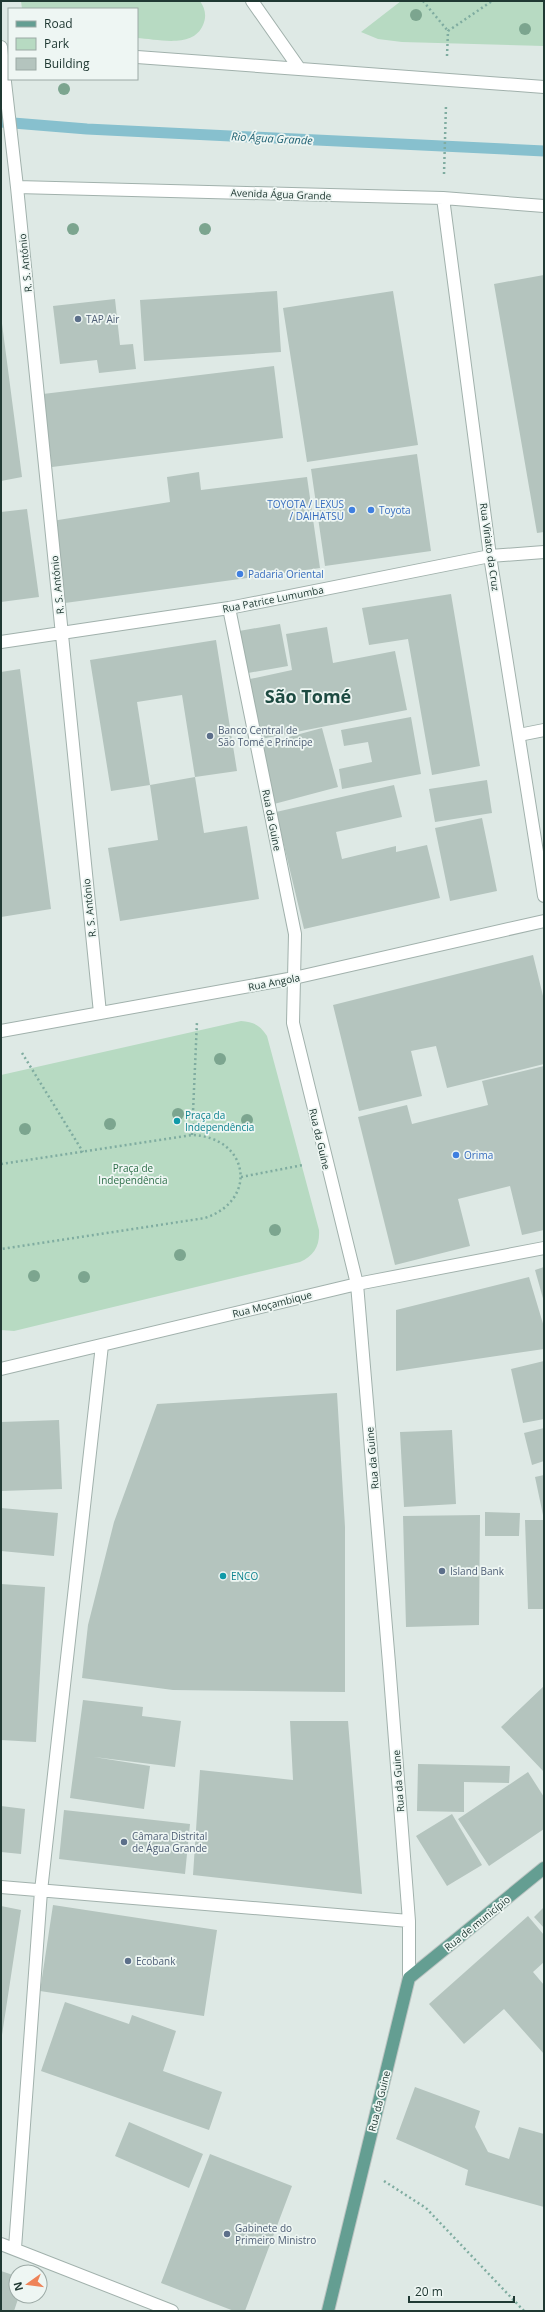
<svg xmlns="http://www.w3.org/2000/svg" width="545" height="2312" font-family="'Open Sans',sans-serif">
<rect width="100%" height="100%" fill="#dee9e5"/>
<path fill="#b7dac2" d="M 21,1 L 200,1 C 205,8 207,16 203,25 C 193,49 157,39 137,38 L 137,9 L 22,9 Z
M 401,1 L 544,1 L 544,46 L 402,42 L 378,39 L 361,32 Z
M 241,1021 C 254,1022 260,1025 267,1036 L 319,1230 C 320,1246 314,1256 300,1262 L 14,1331 L 1,1330 L 1,1075 Z"/>
<g fill="none" stroke-linecap="round" stroke-linejoin="round">
<path stroke="#87c0ce" stroke-width="11" d="M 1,122 L 87,129 L 544,151"/>
</g>
<path fill="#b4c4be" fill-rule="evenodd" d="M 544,275 L 544,532 L 537,533 L 494,284 Z
M 277,291 L 281,352 L 144,361 L 140,300 Z
M 393,291 L 418,445 L 307,462 L 283,308 Z
M 115,299 L 120,345 L 133,344 L 136,369 L 99,373 L 97,360 L 60,364 L 53,306 Z
M 1,316 L 22,477 L 1,481 Z
M 274,366 L 283,438 L 52,467 L 43,394 Z
M 417,454 L 431,551 L 325,566 L 311,469 Z
M 199,472 L 201,490 L 307,477 L 320,568 L 65,603 L 52,521 L 170,502 L 167,477 Z
M 27,509 L 39,597 L 1,602 L 1,512 Z
M 451,594 L 480,766 L 432,775 L 408,639 L 369,645 L 362,608 Z
M 280,624 L 288,666 L 248,673 L 239,631 Z
M 327,627 L 333,663 L 395,651 L 407,710 L 261,739 L 250,679 L 292,670 L 286,634 Z
M 216,640 L 237,771 L 195,777 L 204,833 L 247,826 L 259,899 L 120,921 L 108,848 L 158,840 L 150,785 L 111,791 L 90,660 ZM 182,695 L 195,777 L 150,785 L 137,702 Z
M 20,669 L 51,909 L 1,917 L 1,672 Z
M 411,717 L 421,774 L 342,789 L 339,769 L 372,762 L 368,742 L 344,746 L 341,730 Z
M 322,728 L 338,787 L 274,804 L 259,745 Z
M 487,780 L 492,813 L 435,822 L 429,789 Z
M 394,785 L 402,817 L 336,832 L 342,859 L 396,846 L 396,852 L 427,845 L 440,898 L 304,929 L 276,812 Z
M 482,818 L 497,891 L 450,901 L 435,828 Z
M 533,955 L 544,1000 L 544,1064 L 447,1088 L 436,1046 L 411,1051 L 422,1096 L 359,1111 L 333,1005 Z
M 544,1066 L 544,1230 L 522,1235 L 510,1186 L 458,1199 L 470,1246 L 395,1265 L 358,1117 L 407,1105 L 412,1124 L 488,1105 L 482,1081 Z
M 544,1267 L 544,1302 L 535,1270 Z
M 529,1277 L 544,1327 L 544,1349 L 396,1371 L 396,1310 Z
M 544,1361 L 544,1419 L 523,1423 L 511,1369 Z
M 337,1393 L 345,1527 L 345,1692 L 173,1690 L 82,1678 L 88,1625 L 114,1522 L 157,1404 Z
M 59,1420 L 62,1489 L 1,1491 L 1,1422 Z
M 544,1428 L 544,1461 L 532,1465 L 524,1433 Z
M 452,1430 L 456,1504 L 404,1507 L 400,1432 Z
M 544,1475 L 544,1515 L 543,1515 L 535,1477 Z
M 1,1508 L 58,1513 L 54,1556 L 1,1551 Z
M 485,1512 L 520,1513 L 519,1536 L 485,1536 Z
M 480,1515 L 479,1625 L 406,1627 L 403,1516 Z
M 525,1520 L 544,1520 L 544,1609 L 528,1609 Z
M 1,1584 L 45,1587 L 36,1742 L 1,1740 Z
M 544,1686 L 544,1772 L 501,1727 Z
M 83,1700 L 143,1707 L 142,1716 L 181,1721 L 175,1767 L 94,1757 L 150,1766 L 144,1809 L 70,1798 Z
M 290,1721 L 348,1721 L 362,1894 L 193,1875 L 200,1770 L 293,1780 Z
M 418,1764 L 510,1766 L 509,1783 L 464,1782 L 464,1812 L 417,1811 Z
M 528,1772 L 544,1797 L 544,1829 L 489,1866 L 458,1819 Z
M 1,1806 L 25,1809 L 21,1854 L 1,1852 Z
M 64,1810 L 190,1824 L 185,1874 L 59,1859 Z
M 452,1814 L 482,1865 L 447,1886 L 416,1836 Z
M 53,1905 L 217,1930 L 204,2016 L 40,1991 Z
M 1,1906 L 21,1910 L 2,2035 L 1,2034 Z
M 544,1907 L 544,1928 L 534,1917 Z
M 528,1916 L 544,1935 L 544,1962 L 533,1972 L 544,1985 L 544,2054 L 504,2009 L 464,2044 L 429,2004 Z
M 65,2002 L 129,2024 L 132,2015 L 176,2031 L 163,2071 L 222,2092 L 209,2130 L 41,2071 Z
M 415,2087 L 480,2111 L 475,2127 L 488,2152 L 509,2159 L 519,2127 L 544,2134 L 544,2207 L 465,2185 L 468,2170 L 396,2139 Z
M 129,2122 L 203,2154 L 189,2188 L 115,2156 Z
M 210,2154 L 292,2186 L 245,2311 L 234,2311 L 161,2283 Z
M 1,2271 L 16,2276 L 16,2296 L 19,2296 L 14,2311 L 1,2311 Z"/>
<g fill="none" stroke-linecap="round" stroke-linejoin="round">
<g stroke="#a1b1ac" stroke-width="14">
<path id="lane" d="M 519,735 L 544,730"/>
</g>
<g stroke="#a1b1ac" stroke-width="14">
<path id="street" d="M 252,1 L 299,68
M 1,47 L 17,187 L 100,1013
M 137,57 L 544,87
M 17,187 L 443,198 L 544,206
M 443,198 L 490,556 L 544,896
M 229,608 L 295,934 L 293,1023 L 357,1284 L 389,1663 L 409,1921 L 409,1978
M 1,642 L 229,608 L 490,556 L 544,552
M 1,1031 L 294,978 L 544,921
M 1,1369 L 357,1284 L 544,1248
M 1,1887 L 409,1921
M 1,2244 L 172,2311
M 15,2248 L 41,1891 L 102,1345"/>
</g>
<g stroke="#bcc4c2" stroke-width="14">
<path id="primary" d="M 328,2311 L 409,1978 L 544,1868"/>
</g>
<path stroke="#7faca0" stroke-width="2.5" stroke-dasharray="2 3" stroke-linecap="butt" d="M 423,1 L 448,31
M 447,56 L 448,31 L 492,1
M 444,174 L 446,105
M 22,1053 L 83,1152
M 192,1135 L 197,1021
M 1,1164 L 192,1135 C 249,1137 259,1200 205,1218 L 1,1249
M 241,1177 L 303,1165
M 384,2181 L 426,2208 L 524,2311"/>
<use href="#lane" stroke="#fff" stroke-width="12"/>
<use href="#street" stroke="#fff" stroke-width="12"/>
<use href="#primary" stroke="#649e92" stroke-width="12"/>
</g>
<g fill="#7ca58f">
<circle cx="416" cy="15" r="6"/>
<circle cx="525" cy="29" r="6"/>
<circle cx="64" cy="89" r="6"/>
<circle cx="73" cy="229" r="6"/>
<circle cx="205" cy="229" r="6"/>
<circle cx="220" cy="1059" r="6"/>
<circle cx="178" cy="1114" r="6"/>
<circle cx="247" cy="1120" r="6"/>
<circle cx="110" cy="1124" r="6"/>
<circle cx="25" cy="1129" r="6"/>
<circle cx="275" cy="1230" r="6"/>
<circle cx="180" cy="1255" r="6"/>
<circle cx="34" cy="1276" r="6"/>
<circle cx="84" cy="1277" r="6"/>
</g>
<g fill="#5c6f8a" stroke="#eef6f3" stroke-width="1.5">
<circle cx="78" cy="319" r="4"/>
<circle cx="210" cy="736" r="4"/>
<circle cx="442" cy="1571" r="4"/>
<circle cx="124" cy="1842" r="4"/>
<circle cx="128" cy="1961" r="4"/>
<circle cx="227" cy="2234" r="4"/>
</g>
<g fill="#3f7fe0" stroke="#eef6f3" stroke-width="1.5">
<circle cx="352" cy="510" r="4"/>
<circle cx="371" cy="510" r="4"/>
<circle cx="240" cy="574" r="4"/>
<circle cx="456" cy="1155" r="4"/>
</g>
<g fill="#0f9aa8" stroke="#eef6f3" stroke-width="1.5">
<circle cx="177" cy="1121" r="4"/>
<circle cx="223" cy="1576" r="4"/>
</g>
<g text-anchor="middle" dominant-baseline="central" stroke-width="3.5" stroke-linejoin="round" paint-order="stroke">
<g font-size="10" fill="#203933" stroke="#eef6f3">
<text transform="translate(281 194) rotate(2)">Avenida Água Grande</text>
<text transform="translate(25 263) rotate(-96)">R. S. António</text>
<text transform="translate(490 547) rotate(82)">Rua Viriato da Cruz</text>
<text transform="translate(57 585) rotate(-96)">R. S. António</text>
<text transform="translate(273 599) rotate(-11)">Rua Patrice Lumumba</text>
<text transform="translate(272 820) rotate(79)">Rua da Guine</text>
<text transform="translate(89 908) rotate(-96)">R. S. António</text>
<text transform="translate(274 982) rotate(-11)">Rua Angola</text>
<text transform="translate(320 1139) rotate(77)">Rua da Guine</text>
<text transform="translate(272 1304) rotate(-14)">Rua Moçambique</text>
<text transform="translate(372 1458) rotate(-95)">Rua da Guine</text>
<text transform="translate(398 1781) rotate(-94)">Rua da Guine</text>
<text transform="translate(477 1923) rotate(-39)">Rua de município</text>
<text transform="translate(379 2101) rotate(-76)">Rua da Guine</text>
</g>
<g font-size="10" fill="#4e5e75" stroke="#eef6f3" text-anchor="start">
<text x="86" y="319">TAP Air</text>
<text x="218" y="730">Banco Central de<tspan x="218" dy="12">São Tomé e Príncipe</tspan></text>
<text x="450" y="1571">Island Bank</text>
<text x="132" y="1836">Câmara Distrital<tspan x="132" dy="12">de Água Grande</tspan></text>
<text x="136" y="1961">Ecobank</text>
<text x="235" y="2228">Gabinete do<tspan x="235" dy="12">Primeiro Ministro</tspan></text>
</g>
<g font-size="10" fill="#366cbe" stroke="#eef6f3" text-anchor="start">
<text x="344" y="504" text-anchor="end">TOYOTA / LEXUS<tspan x="344" dy="12">/ DAIHATSU</tspan></text>
<text x="379" y="510">Toyota</text>
<text x="248" y="574">Padaria Oriental</text>
<text x="464" y="1155">Orima</text>
</g>
<g font-size="10" fill="#0d838f" stroke="#eef6f3" text-anchor="start">
<text x="185" y="1115">Praça da<tspan x="185" dy="12">Independência</tspan></text>
<text x="231" y="1576">ENCO</text>
</g>
<g font-size="10" fill="#2c6e48" stroke="#eef6f3">
<text x="133" y="1168">Praça de<tspan x="133" dy="12">Independência</tspan></text>
</g>
<g font-size="11" font-style="italic" fill="#1d6072" stroke="#eef6f3">
<text transform="translate(272 138) rotate(3)">Rio Água Grande</text>
</g>
<g font-size="18" font-weight="bold" fill="#1d4a41" stroke="#eef6f3">
<text x="308" y="696">São Tomé</text>
</g>
</g>
<rect width="545" height="2312" fill="none" stroke="#203933" stroke-width="4"/>
<rect x="8" y="8" width="130" height="72" fill="#eef6f3" stroke="#9caaa6"/>
<rect x="16" y="21" width="20" height="6" fill="#649e92" stroke="#9caaa6"/>
<text x="44" y="28" font-size="12" fill="#203933">Road</text>
<rect x="16" y="38" width="20" height="12" fill="#b7dac2" stroke="#9caaa6"/>
<text x="44" y="48" font-size="12" fill="#203933">Park</text>
<rect x="16" y="58" width="20" height="12" fill="#b4c4be" stroke="#9caaa6"/>
<text x="44" y="68" font-size="12" fill="#203933">Building</text>
<g transform="translate(28 2284) rotate(256)"><circle r="19" fill="#eef6f3" stroke="#9caaa6"/>
<path d="M0-3L7 15L0 10L-7 15Z" fill="#ee8358"/>
<text y="-6" font-size="11" font-weight="bold" text-anchor="middle" fill="#203933">N</text>
</g>
<path d="M409 2296v6h105v-6" fill="none" stroke="#203933" stroke-width="2"/>
<text x="415" y="2296" font-size="12" fill="#203933" stroke="#eef6f3" stroke-width="3" paint-order="stroke">20 m</text>
</svg>
